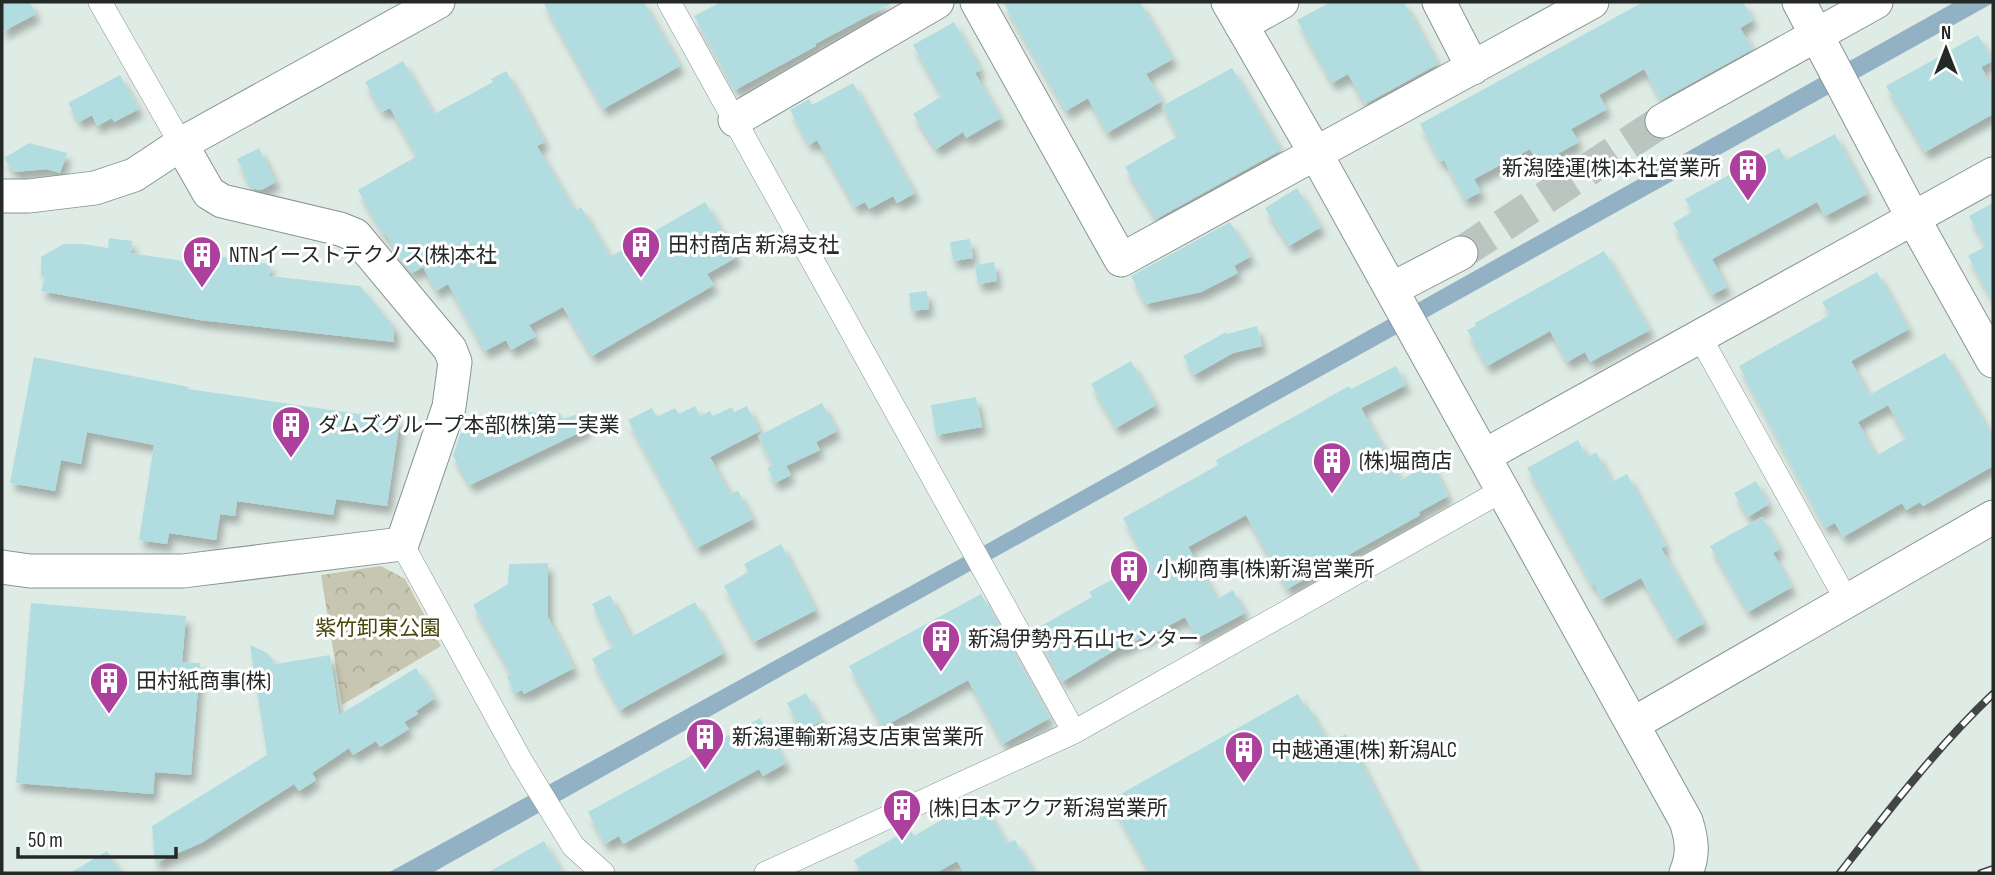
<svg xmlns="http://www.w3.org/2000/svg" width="1995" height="875" font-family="'Sofia Sans Condensed','Noto Sans JP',sans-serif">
<defs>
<pattern id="park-crowns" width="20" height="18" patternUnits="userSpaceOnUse" patternTransform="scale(1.75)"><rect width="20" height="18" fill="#c7c6b0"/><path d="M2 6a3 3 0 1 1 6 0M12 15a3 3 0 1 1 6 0" fill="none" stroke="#abaa97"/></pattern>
<filter id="shadow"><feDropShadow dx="4.5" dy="8" stdDeviation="3.5" flood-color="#0004"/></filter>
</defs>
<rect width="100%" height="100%" fill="#dfece6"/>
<path fill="url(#park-crowns)" d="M 381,566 L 405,579 L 441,646 L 342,705 L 321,575 Z"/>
<path fill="#92b1c5" d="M 1955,2 L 1993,3 L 803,664 L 432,873 L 388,873 L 967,555 Z"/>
<path fill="#b2dde0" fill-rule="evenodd" filter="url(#shadow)" d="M 2,2 L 30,2 L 36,14 L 2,32 Z
M 543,2 L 644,2 L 680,66 L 603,109 Z
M 721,2 L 894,2 L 815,44 L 816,46 L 735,90 L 694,16 Z
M 1003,2 L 1140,2 L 1173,59 L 1146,74 L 1162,101 L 1107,133 L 1088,98 L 1066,111 Z
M 1331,2 L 1404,2 L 1438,64 L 1365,104 L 1348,74 L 1332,83 L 1297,20 Z
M 1643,2 L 1743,2 L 1753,20 L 1740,28 L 1753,49 L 1661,100 L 1644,69 L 1599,95 L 1607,109 L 1571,129 L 1579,142 L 1539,164 L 1530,149 L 1474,179 L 1481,192 L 1465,200 L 1444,160 L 1440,162 L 1420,124 Z
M 954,22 L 981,70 L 975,73 L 1001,118 L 966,138 L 963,132 L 936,149 L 913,114 L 942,96 L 913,45 Z
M 1978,35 L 1993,61 L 1981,67 L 1993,89 L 1993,114 L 1925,152 L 1886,86 Z
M 403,61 L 434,114 L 493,82 L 491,79 L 506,71 L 545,142 L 537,146 L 575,211 L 581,207 L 610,257 L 705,202 L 737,257 L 707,274 L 714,285 L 592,356 L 563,307 L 529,325 L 536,336 L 511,350 L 506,340 L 485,351 L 448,284 L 436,291 L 423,267 L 412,273 L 400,258 L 386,234 L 384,235 L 358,190 L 417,156 L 390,108 L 382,112 L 365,82 Z
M 1232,68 L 1281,150 L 1156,219 L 1125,167 L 1178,136 L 1162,106 Z
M 120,75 L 139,109 L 114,122 L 112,118 L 97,126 L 92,115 L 79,122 L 68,103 Z
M 853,83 L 915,193 L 897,203 L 893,196 L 869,209 L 865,202 L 855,207 L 817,140 L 809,145 L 790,110 L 809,99 L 812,105 Z
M 1835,134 L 1867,194 L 1825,216 L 1817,202 L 1712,259 L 1727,287 L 1712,295 L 1673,223 L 1692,212 L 1685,199 L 1779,148 L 1786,160 Z
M 29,143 L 67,153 L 60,173 L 47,169 L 14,172 L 4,158 Z
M 259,148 L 276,182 L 261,190 L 251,188 L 237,159 Z
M 1297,188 L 1321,227 L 1289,246 L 1265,208 Z
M 1993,203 L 1993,301 L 1968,256 L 1986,246 L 1969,216 Z
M 1230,222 L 1251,256 L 1234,266 L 1238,273 L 1201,292 L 1146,304 L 1131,276 Z
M 109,238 L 132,241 L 131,253 L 183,261 L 184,251 L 270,264 L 269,276 L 360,286 L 394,327 L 394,342 L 200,320 L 41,291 L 45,279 L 41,275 L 41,257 L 63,244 L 83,244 L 108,248 Z
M 970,239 L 973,258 L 953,261 L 950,242 Z
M 1604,251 L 1650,330 L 1590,362 L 1585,352 L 1567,362 L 1550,331 L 1487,366 L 1467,330 L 1476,326 L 1475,323 Z
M 994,262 L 997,281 L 978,284 L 975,265 Z
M 1877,272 L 1909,329 L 1851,361 L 1869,395 L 1945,353 L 1993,438 L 1993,466 L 1923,506 L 1920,502 L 1906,510 L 1902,503 L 1843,537 L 1835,523 L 1825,528 L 1739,366 L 1830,315 L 1822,302 ZM 1888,405 L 1907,438 L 1876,456 L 1858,422 Z
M 927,291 L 929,309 L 911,311 L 909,293 Z
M 1257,326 L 1262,346 L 1233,353 L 1194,375 L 1183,356 L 1226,332 L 1227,334 Z
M 34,357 L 189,387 L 188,389 L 400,420 L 387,506 L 336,499 L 333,515 L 237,501 L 235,516 L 220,514 L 216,540 L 169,533 L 167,544 L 139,540 L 154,445 L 87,432 L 81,464 L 61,460 L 55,491 L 10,483 Z
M 1131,361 L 1156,405 L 1116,428 L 1091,384 Z
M 1396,366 L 1406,385 L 1361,408 L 1401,480 L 1431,463 L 1448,496 L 1419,512 L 1420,515 L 1287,589 L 1246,515 L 1188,547 L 1217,599 L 1233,590 L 1245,613 L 1196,639 L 1185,617 L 1142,640 L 1141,638 L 1121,649 L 1120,647 L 1062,682 L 1034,630 L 1092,597 L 1089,592 L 1147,561 L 1123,518 L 1218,465 L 1216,460 L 1349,386 L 1351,389 Z
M 976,397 L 982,427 L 936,435 L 931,405 Z
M 822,403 L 837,431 L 816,442 L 820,450 L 786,466 L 791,475 L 775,483 L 767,468 L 773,465 L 758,436 Z
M 695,406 L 700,416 L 710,411 L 713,416 L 732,407 L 734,412 L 747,406 L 760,431 L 710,457 L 730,494 L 738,491 L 753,519 L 697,548 L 628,420 L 652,408 L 657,417 L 675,408 L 679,414 Z
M 522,412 L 560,413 L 563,419 L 580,413 L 587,429 L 470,485 L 453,456 L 460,434 L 492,419 L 495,425 Z
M 1578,440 L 1587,457 L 1596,452 L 1612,482 L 1627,474 L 1666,546 L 1661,548 L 1704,623 L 1676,639 L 1641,578 L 1602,599 L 1594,584 L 1592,585 L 1527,468 Z
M 1756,481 L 1769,504 L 1748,517 L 1734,493 Z
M 1762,517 L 1780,549 L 1773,553 L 1792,587 L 1748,612 L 1710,546 Z
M 781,544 L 816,610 L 754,642 L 724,586 L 748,572 L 744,564 Z
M 548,563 L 548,617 L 574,668 L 524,694 L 522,690 L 515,693 L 507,677 L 511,674 L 473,605 L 508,584 L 509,564 Z
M 981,594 L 1050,718 L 1003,744 L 968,680 L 883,727 L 849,666 Z
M 610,595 L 631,637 L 695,602 L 724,653 L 620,710 L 592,659 L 613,647 L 592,604 Z
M 31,603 L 186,616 L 182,662 L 200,663 L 191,775 L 155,772 L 153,794 L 16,783 Z
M 250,645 L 267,653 L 275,664 L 330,655 L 339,715 L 416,668 L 435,698 L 416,711 L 418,714 L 404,722 L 409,729 L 380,747 L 376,741 L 353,755 L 349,748 L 312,773 L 316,780 L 299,791 L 294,784 L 201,843 L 155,863 L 152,826 L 267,755 Z
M 806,693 L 821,721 L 802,732 L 787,703 Z
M 1298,694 L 1305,707 L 1308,706 L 1328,743 L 1346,734 L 1418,873 L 1150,873 L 1110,800 Z
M 760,718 L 786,763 L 763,776 L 759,769 L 623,844 L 619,836 L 605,844 L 588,812 Z
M 974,801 L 979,810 L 985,807 L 1007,844 L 1015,840 L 1034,873 L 964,873 L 957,861 L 936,873 L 861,873 L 854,860 L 910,829 L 914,836 Z
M 544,841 L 562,873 L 487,873 Z
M 107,851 L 121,873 L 70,873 Z"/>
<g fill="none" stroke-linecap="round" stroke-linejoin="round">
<path stroke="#bac5c0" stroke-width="33" stroke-dasharray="33 17" stroke-linecap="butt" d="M 1461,253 L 1662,121"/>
<g stroke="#889490" stroke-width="24">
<path id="street" d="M 100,2 L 181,144
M 669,2 L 1074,732
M 1700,337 L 1847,601
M 402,544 L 521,761 L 573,846 L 603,873
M 766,873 L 1074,732 L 1503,490"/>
</g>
<g stroke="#889490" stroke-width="35">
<path id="secondary" d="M 977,2 L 1121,260 L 1592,2
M 1228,2 L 1316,154 L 1686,821 C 1692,840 1694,854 1686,873
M 1439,2 L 1473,68
M 1799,2 L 1913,218 L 1993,361
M 1241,25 L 1282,2
M 735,120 L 937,2
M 1662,121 L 1876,2
M 2,196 L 29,196 L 95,188 L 134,175 L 181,144 L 438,2
M 1392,289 L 1461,253
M 1484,456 L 1993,174
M 2,567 L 30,571 L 183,571 L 402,544 L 449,407 L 455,362 L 450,349 L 355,235 L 340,229 L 222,201 L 209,193 L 181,144
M 1633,724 L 1993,517"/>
</g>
<use href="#street" stroke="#fff" stroke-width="23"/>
<use href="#secondary" stroke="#fff" stroke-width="33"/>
<g stroke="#414644" stroke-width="8">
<path id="rail" d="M 1840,873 C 1888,811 1936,748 1993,694
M 1981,873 L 1993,869"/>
</g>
<use href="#rail" stroke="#fff" stroke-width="5" stroke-dasharray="16" stroke-linecap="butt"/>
</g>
<defs>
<g id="building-pin" transform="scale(2.0125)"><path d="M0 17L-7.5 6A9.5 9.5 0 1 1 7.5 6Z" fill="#ad3f9d" stroke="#fff"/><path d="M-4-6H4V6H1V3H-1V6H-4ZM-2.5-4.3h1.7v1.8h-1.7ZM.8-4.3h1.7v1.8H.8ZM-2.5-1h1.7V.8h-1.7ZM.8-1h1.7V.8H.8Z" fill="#fff"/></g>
</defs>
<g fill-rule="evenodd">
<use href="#building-pin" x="1748" y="168"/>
<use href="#building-pin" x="641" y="245"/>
<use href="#building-pin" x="202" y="255"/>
<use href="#building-pin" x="291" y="425"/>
<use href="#building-pin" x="1332" y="461"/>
<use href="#building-pin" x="1129" y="569"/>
<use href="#building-pin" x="941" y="639"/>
<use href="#building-pin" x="109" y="681"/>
<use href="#building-pin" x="705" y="737"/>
<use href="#building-pin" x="1244" y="750"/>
<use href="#building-pin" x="902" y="808"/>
</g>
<g text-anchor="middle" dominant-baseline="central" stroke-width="6" stroke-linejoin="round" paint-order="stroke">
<g font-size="21" fill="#242827" stroke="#fff" text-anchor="start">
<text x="1721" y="168" text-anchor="end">新潟陸運(株)本社営業所</text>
<text x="668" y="245">田村商店 新潟支社</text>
<text x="229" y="255">NTNイーストテクノス(株)本社</text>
<text x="318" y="425">ダムズグループ本部(株)第一実業</text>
<text x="1359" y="461">(株)堀商店</text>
<text x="1156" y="569">小柳商事(株)新潟営業所</text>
<text x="968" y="639">新潟伊勢丹石山センター</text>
<text x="136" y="681">田村紙商事(株)</text>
<text x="732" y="737">新潟運輸新潟支店東営業所</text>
<text x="1271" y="750">中越通運(株) 新潟ALC</text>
<text x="929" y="808">(株)日本アクア新潟営業所</text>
</g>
<g font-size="21" fill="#49440a" stroke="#fff">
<text x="378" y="628">紫竹卸東公園</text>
</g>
</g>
<rect width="1995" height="875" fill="none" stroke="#242827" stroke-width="7"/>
<g transform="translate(1946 49)" stroke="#ffffff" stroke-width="5" paint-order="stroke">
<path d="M0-5L12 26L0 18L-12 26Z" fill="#242827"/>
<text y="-10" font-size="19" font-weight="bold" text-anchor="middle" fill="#242827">N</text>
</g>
<path d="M18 847v10h158v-10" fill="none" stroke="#242827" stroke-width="3.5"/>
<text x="28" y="847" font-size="21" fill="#242827" stroke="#ffffff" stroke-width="5" paint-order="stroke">50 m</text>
</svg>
